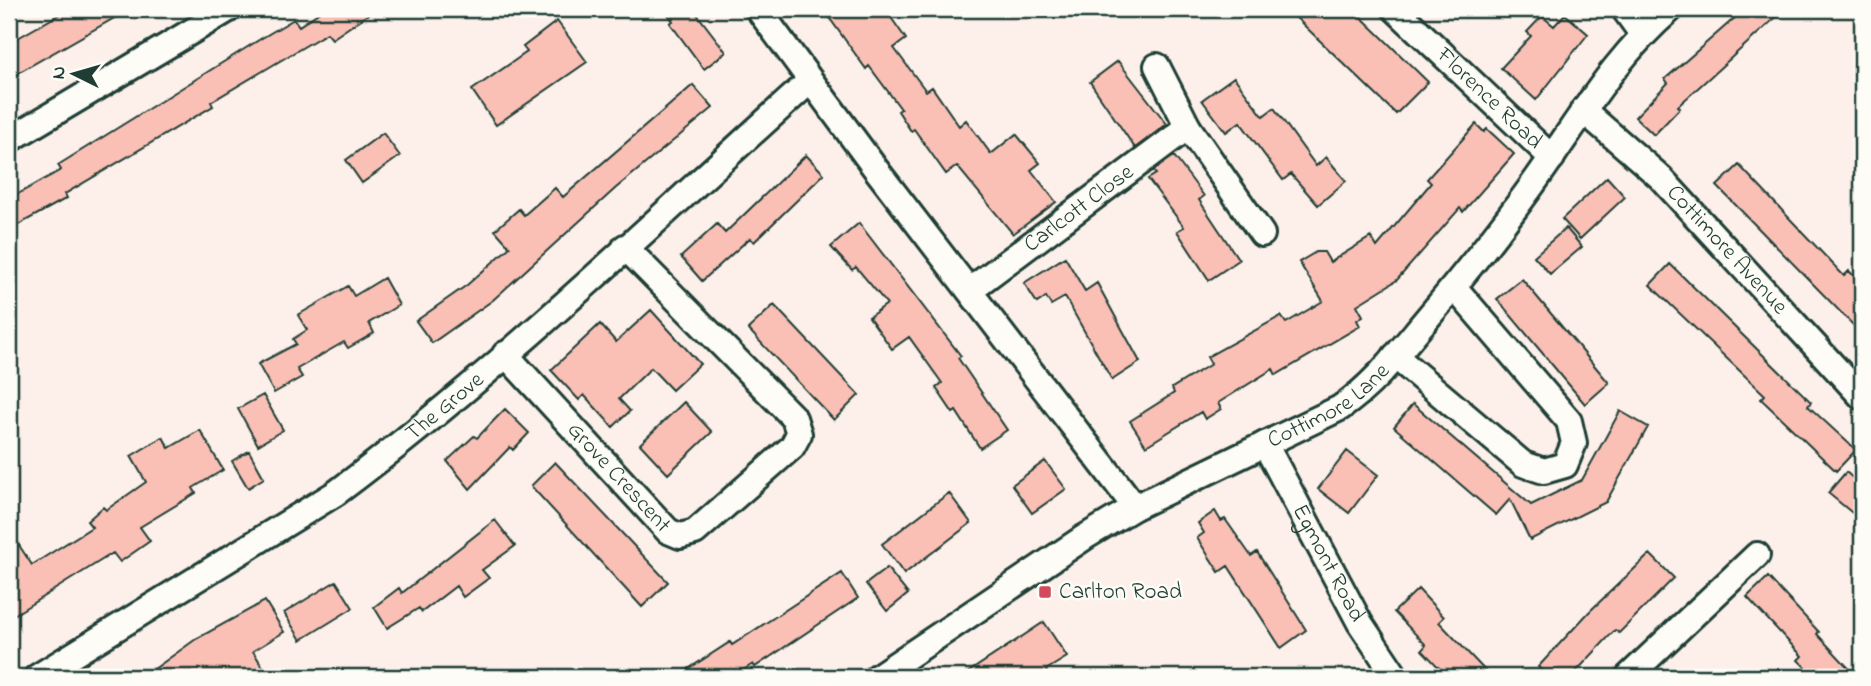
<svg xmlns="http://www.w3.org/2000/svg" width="1871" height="686" font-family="'Indie Flower',sans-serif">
<rect width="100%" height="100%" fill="#fdf0ea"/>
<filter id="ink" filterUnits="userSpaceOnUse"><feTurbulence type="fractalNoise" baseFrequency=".0143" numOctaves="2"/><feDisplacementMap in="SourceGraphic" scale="14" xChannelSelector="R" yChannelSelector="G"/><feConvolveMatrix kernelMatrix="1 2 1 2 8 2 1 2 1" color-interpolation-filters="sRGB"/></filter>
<g filter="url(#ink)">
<path fill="#fbc0b5" stroke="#1f3d34" stroke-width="2" d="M 69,9 L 130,9 L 9,78 L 9,43 Z
M 324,9 L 376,9 L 332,39 L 327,33 L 268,68 L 211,102 L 213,106 L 65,194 L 67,198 L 9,230 L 9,199 L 61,170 L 58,165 L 262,38 L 294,19 L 299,26 Z
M 664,9 L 693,9 L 726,52 L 704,69 L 670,23 L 673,21 Z
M 823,9 L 885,9 L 906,39 L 894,48 L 926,91 L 932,87 L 959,126 L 966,120 L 991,154 L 1016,134 L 1040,163 L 1031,170 L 1056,202 L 1013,234 L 957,166 L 946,174 L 914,129 L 911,131 L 898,111 L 901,109 L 869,66 L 866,69 Z
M 1287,9 L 1353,9 L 1428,82 L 1396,114 Z
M 1745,9 L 1785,9 L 1678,106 L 1680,108 L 1654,135 L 1635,117 L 1668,83 L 1665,79 Z
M 1565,14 L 1588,34 L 1536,100 L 1501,68 L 1531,36 L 1527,32 L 1542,16 L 1554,26 Z
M 557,21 L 587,62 L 496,125 L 472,90 L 527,52 L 523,47 Z
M 1118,61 L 1167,124 L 1135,148 L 1090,82 Z
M 1234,77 L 1263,116 L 1274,108 L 1316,166 L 1326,157 L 1346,181 L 1318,205 L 1291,174 L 1283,180 L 1240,122 L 1226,132 L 1202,100 Z
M 693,85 L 713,108 L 616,188 L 493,300 L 432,343 L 416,321 L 467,285 L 510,247 L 495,230 L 519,209 L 524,215 L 555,188 L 563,197 Z
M 1476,124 L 1484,132 L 1487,129 L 1514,154 L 1463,212 L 1460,208 L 1397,280 L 1357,305 L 1363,316 L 1357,320 L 1360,326 L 1276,375 L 1273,369 L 1218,403 L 1221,409 L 1205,419 L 1201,412 L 1146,446 L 1130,421 L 1174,393 L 1172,388 L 1211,364 L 1207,357 L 1281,316 L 1286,323 L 1323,301 L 1299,262 L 1316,252 L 1324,252 L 1330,262 L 1371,237 L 1377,247 L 1431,183 L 1427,179 Z
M 383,133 L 400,156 L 362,183 L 346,160 Z
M 806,155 L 824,174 L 754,242 L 750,238 L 702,281 L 681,257 L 717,224 L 725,233 Z
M 1174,156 L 1204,196 L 1199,200 L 1239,260 L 1209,280 L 1177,231 L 1184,227 L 1148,179 L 1156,174 L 1153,171 Z
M 1739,165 L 1844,276 L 1849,271 L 1862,284 L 1862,334 L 1717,186 Z
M 1607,177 L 1625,197 L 1580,239 L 1562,219 Z
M 859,223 L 961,356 L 958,358 L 1007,430 L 980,448 L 956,411 L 953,413 L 936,388 L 942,383 L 909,337 L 892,349 L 869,317 L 887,304 L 856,267 L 852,270 L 831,247 Z
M 1566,228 L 1582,247 L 1550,274 L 1534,256 Z
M 1065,257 L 1085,291 L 1097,283 L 1140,362 L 1112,380 L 1065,297 L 1051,305 L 1046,297 L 1037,303 L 1024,283 Z
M 1670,264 L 1811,402 L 1808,406 L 1856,450 L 1836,471 L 1761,399 L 1765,395 L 1650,285 Z
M 384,278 L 399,305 L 369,323 L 374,333 L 348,348 L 344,342 L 297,369 L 302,377 L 274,393 L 258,364 L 296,344 L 293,339 L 307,330 L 298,315 L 348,286 L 354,296 Z
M 1522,279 L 1609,383 L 1585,404 L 1497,299 Z
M 774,305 L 859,395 L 834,420 L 748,329 Z
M 651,310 L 700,364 L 672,390 L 651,368 L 619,399 L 630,411 L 613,427 L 584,395 L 579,400 L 551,370 L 600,324 L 616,342 Z
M 263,395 L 283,430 L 258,445 L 238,409 Z
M 684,402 L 712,432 L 668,474 L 640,444 Z
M 1413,404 L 1531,505 L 1582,480 L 1620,411 L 1648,427 L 1606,502 L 1530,540 L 1510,499 L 1496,515 L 1394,427 Z
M 505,409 L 529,433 L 513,450 L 510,447 L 470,489 L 447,461 L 474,436 L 477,438 Z
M 200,430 L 223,470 L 193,488 L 196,493 L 140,527 L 150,541 L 120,562 L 113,553 L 9,618 L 9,530 L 32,565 L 92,527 L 87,521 L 103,507 L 106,510 L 146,482 L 131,456 L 163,437 L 169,448 Z
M 249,451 L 264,478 L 248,488 L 232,461 Z
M 1347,451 L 1378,475 L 1349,513 L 1318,489 Z
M 1045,461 L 1066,489 L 1032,513 L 1012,485 Z
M 555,462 L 668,582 L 642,607 L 531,486 Z
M 1846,472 L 1862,486 L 1862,521 L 1828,493 Z
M 949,493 L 971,523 L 904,574 L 882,544 Z
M 1215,511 L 1221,521 L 1225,519 L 1251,556 L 1257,552 L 1306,630 L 1281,648 L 1228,566 L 1219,572 L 1197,538 L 1204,533 L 1198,523 Z
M 495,520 L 515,546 L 482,570 L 489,578 L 463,597 L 456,586 L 422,612 L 419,608 L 387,628 L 374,607 L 399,588 L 402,593 Z
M 1650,554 L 1674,578 L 1619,633 L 1615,630 L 1571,677 L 1548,677 L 1538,667 L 1590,611 Z
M 887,568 L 908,594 L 887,611 L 866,584 Z
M 842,573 L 858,598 L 755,667 L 753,664 L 732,677 L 676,677 L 730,642 L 732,645 Z
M 1768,577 L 1819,632 L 1817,634 L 1857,677 L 1815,677 L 1798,660 L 1802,656 L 1747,597 Z
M 336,581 L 353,608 L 301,640 L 284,613 Z
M 1418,589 L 1444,617 L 1439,622 L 1491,677 L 1448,677 L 1422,650 L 1426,645 L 1394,612 Z
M 265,601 L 284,632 L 253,651 L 269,677 L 143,677 L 196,639 Z
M 1044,622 L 1067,657 L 1046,670 L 1050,677 L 961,677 Z"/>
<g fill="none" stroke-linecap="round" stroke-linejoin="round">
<g stroke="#1f3d34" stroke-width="30">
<g id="minor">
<path d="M 758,9 L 875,168 L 1135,507"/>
<path id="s1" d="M 1395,9 L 1552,158"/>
<path d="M 1624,9 L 1642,34"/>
<path d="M 1157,66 L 1188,127 L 1262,234"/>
<path id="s2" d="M 1583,110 L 1660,177 L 1862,397"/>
<path d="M 9,140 L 229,9"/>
<path id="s3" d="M 970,290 L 1188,127"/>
<path id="s4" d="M 505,354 L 668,531 L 680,536 L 695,532 L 792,447 L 799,434 L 794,418 L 625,247"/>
<path d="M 1395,356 L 1523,464 L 1544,471 L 1565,465 L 1574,443 L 1569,421 L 1454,287"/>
<path id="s5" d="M 1265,444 L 1360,623 L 1396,677"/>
<path id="s6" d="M 37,677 L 336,493 C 503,368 654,221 810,81"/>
<path id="s7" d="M 877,677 L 1085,537 L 1135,507 L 1340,408 C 1374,385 1399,352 1425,321 C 1469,269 1513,214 1552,157 C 1590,102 1620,53 1671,9"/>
<path d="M 1628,677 L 1757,555"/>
</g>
</g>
<use href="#minor" stroke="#fdfcf7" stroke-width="24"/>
</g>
</g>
<rect fill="#d1495b" stroke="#fdfcf7" stroke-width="2.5" x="1038" y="585" width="14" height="14" rx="3.5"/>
<g text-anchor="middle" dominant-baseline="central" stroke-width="5" stroke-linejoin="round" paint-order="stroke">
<g font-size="23" fill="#1f3d34" stroke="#fdfcf7">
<text stroke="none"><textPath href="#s1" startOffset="130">Florence Road</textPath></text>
<text stroke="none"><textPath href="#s3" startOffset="136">Carlcott Close</textPath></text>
<text stroke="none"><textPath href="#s2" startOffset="201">Cottimore Avenue</textPath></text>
<text stroke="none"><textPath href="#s7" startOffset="528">Cottimore Lane</textPath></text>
<text stroke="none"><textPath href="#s6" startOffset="490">The Grove</textPath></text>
<text stroke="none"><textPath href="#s4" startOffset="168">Grove Crescent</textPath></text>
<text stroke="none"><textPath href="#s5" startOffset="135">Egmont Road</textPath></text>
</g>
<g font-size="23" fill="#1f3d34" stroke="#fdfcf7" text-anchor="start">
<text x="1059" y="592">Carlton Road</text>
</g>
</g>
<rect width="1871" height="686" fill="none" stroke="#fdfcf7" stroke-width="35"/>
<rect x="18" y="18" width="1836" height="651" fill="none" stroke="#1f3d34" stroke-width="2.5" filter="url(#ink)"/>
<g transform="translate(74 74) rotate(275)" stroke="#fdfcf7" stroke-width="5" paint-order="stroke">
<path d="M0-5L12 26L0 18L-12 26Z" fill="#1f3d34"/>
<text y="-10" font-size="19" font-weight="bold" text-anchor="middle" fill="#1f3d34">N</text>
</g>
</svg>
